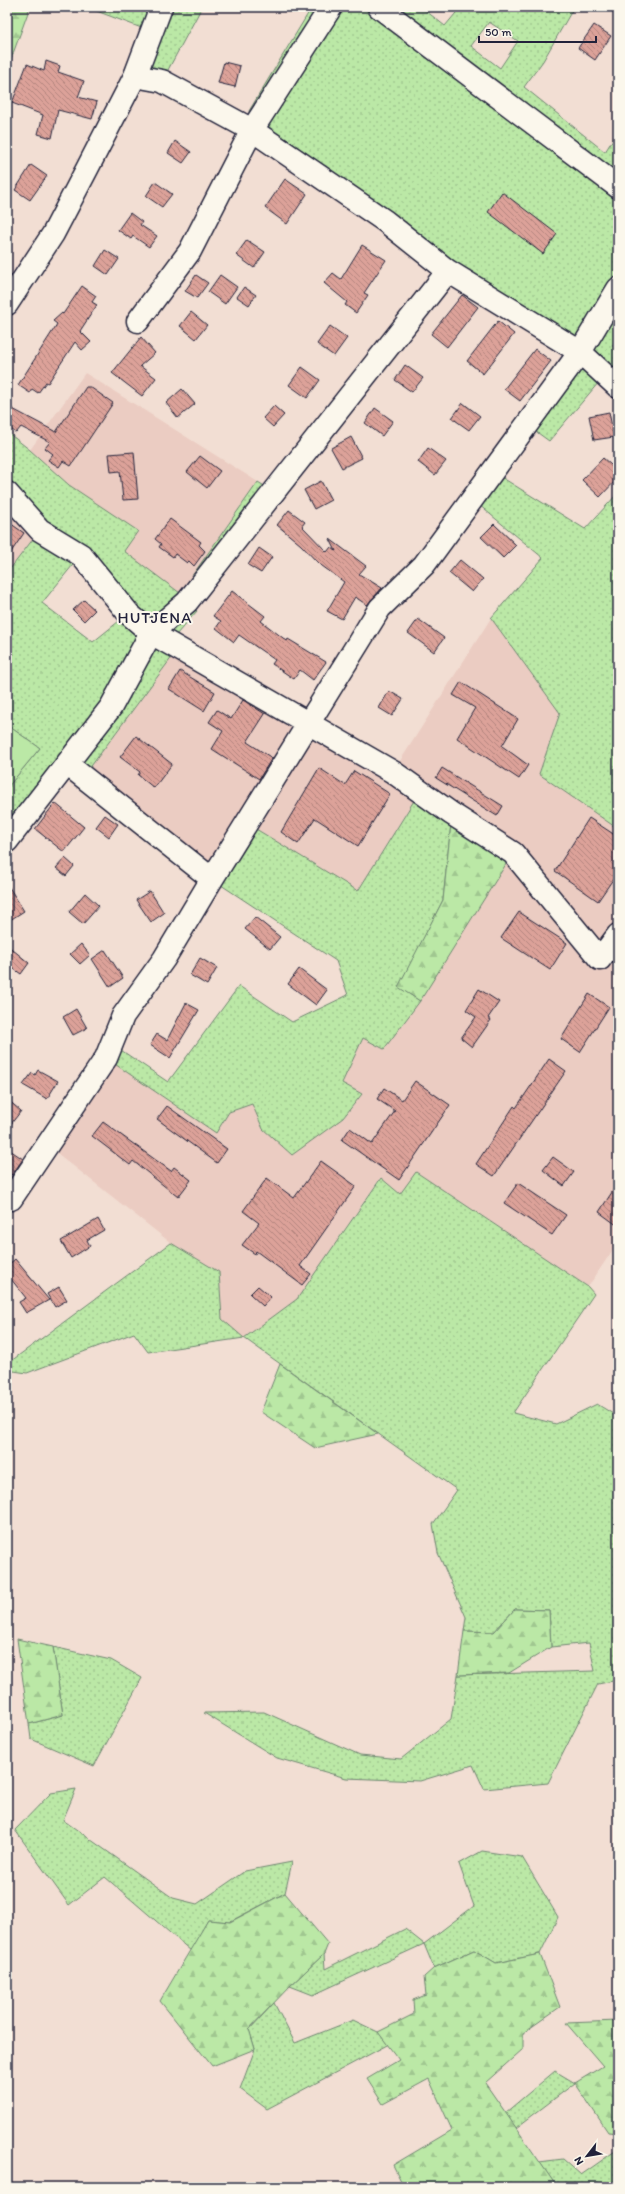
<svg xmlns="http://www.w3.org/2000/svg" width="625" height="2194" font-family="Itim,sans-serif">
<defs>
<pattern id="grass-dots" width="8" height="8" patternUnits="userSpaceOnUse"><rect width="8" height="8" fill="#bbe8a6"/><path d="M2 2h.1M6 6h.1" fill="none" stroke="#a0c790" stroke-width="1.8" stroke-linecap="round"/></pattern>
<pattern id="forest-firs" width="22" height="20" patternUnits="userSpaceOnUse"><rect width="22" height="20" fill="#bbe8a6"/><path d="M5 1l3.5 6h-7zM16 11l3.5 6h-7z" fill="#a0c790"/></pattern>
<pattern id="building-back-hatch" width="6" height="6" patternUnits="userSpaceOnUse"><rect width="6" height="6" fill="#dca299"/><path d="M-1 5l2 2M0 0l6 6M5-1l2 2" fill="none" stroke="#b2847e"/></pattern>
</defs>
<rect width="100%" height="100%" fill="#f2ded3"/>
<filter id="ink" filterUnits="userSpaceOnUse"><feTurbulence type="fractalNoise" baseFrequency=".025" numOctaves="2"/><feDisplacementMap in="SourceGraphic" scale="8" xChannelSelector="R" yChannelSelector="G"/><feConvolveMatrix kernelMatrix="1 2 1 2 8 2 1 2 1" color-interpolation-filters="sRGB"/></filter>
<g filter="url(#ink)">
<path fill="#ebccc2" d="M 85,373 L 258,482 L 180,593 L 123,551 L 138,531 L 69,485 L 30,450 Z
M 7,493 L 40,530 L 7,573 Z
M 491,618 L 560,713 L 539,774 L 618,829 L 618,1242 L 588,1287 L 416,1172 L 400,1194 L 380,1178 L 297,1300 L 244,1338 L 222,1319 L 219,1272 L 171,1243 L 48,1146 L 106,1058 L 216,1132 L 229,1112 L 252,1104 L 263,1129 L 343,1119 L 362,1094 L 342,1084 L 363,1037 L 384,1049 L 420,1001 L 420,791 L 358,891 L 246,823 L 212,879 L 83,777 L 178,649 L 393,772 Z"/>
<path fill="url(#grass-dots)" stroke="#6e8570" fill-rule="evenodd" d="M 86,7 L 202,7 L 162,81 L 135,76 L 152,32 Z
M 312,7 L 421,7 L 445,26 L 461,7 L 574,7 L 543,61 L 524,87 L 605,152 L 618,131 L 618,339 L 612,345 L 618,355 L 618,387 L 605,375 L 549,441 L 527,425 L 580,352 L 252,130 L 249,111 ZM 489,22 L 518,41 L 500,68 L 471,46 Z
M 7,432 L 30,450 L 69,485 L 138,531 L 124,551 L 180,593 L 258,482 L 274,492 L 187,602 L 197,611 L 169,643 L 178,649 L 83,777 L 68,764 L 7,841 L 7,788 L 40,748 L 7,725 L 7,573 L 40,530 L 7,493 ZM 81,555 L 129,613 L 93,642 L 42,603 Z
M 493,472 L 585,529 L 618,493 L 618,829 L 539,774 L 560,713 L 491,618 L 543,558 L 473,500 Z
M 420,791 L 452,814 L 443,900 L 399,987 L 420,1001 L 384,1049 L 363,1038 L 342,1083 L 362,1094 L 343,1118 L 292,1155 L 263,1129 L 252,1104 L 229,1112 L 216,1133 L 106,1058 L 112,1044 L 168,1082 L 239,986 L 292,1022 L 348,995 L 336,961 L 212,879 L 246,823 L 358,891 Z
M 416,1172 L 588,1287 L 594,1294 L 513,1413 L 556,1424 L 597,1404 L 618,1417 L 618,1680 L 598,1684 L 548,1783 L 484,1789 L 473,1765 L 420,1781 L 346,1778 L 277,1758 L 204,1713 L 264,1712 L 360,1755 L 401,1759 L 451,1719 L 458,1675 L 595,1671 L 589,1643 L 551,1647 L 549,1610 L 515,1609 L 494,1632 L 464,1631 L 466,1617 L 438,1553 L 433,1524 L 457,1490 L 244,1338 L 148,1352 L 134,1333 L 27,1373 L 7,1370 L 7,1364 L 171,1243 L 219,1272 L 222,1319 L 244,1338 L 297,1299 L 381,1178 L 400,1194 Z
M 53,1647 L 111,1660 L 142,1678 L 94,1766 L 31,1739 L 29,1724 L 63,1715 Z
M 76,1789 L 63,1820 L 173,1898 L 197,1904 L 245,1871 L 292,1862 L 285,1893 L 229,1922 L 208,1920 L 191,1951 L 105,1877 L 69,1905 L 15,1830 L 51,1793 Z
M 482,1851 L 522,1857 L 558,1917 L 540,1954 L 496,1963 L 474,1950 L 434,1968 L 424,1944 L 313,1995 L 290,1986 L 324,1954 L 325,1969 L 405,1929 L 424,1944 L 474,1906 L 459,1864 Z
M 274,2003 L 295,2043 L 353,2020 L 378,2032 L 389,2044 L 267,2109 L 240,2089 L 255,2049 L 249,2030 Z
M 555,2071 L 575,2083 L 516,2128 L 505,2113 Z
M 618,2149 L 618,2187 L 557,2187 L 539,2162 L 563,2159 L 581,2175 Z"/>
<path fill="url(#forest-firs)" stroke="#6e8570" d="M 7,7 L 30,7 L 7,70 Z
M 452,814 L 513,853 L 420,1001 L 398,987 L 443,900 Z
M 280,1364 L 378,1434 L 315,1448 L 261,1412 Z
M 515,1609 L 549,1610 L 551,1647 L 509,1673 L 458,1675 L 464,1631 L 494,1632 Z
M 17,1639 L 53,1647 L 63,1715 L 29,1724 Z
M 285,1893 L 328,1944 L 324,1954 L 290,1986 L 249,2029 L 255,2049 L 212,2066 L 160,2001 L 208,1920 L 230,1922 Z
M 474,1950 L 496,1963 L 540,1954 L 560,2007 L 523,2033 L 523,2049 L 485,2083 L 557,2187 L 404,2187 L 393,2165 L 452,2130 L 429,2079 L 383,2104 L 367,2079 L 399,2060 L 378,2032 L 414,2014 L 413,2000 L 426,1995 L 424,1977 L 434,1968 Z
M 618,2021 L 618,2133 L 608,2132 L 575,2083 L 603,2066 L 566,2023 Z"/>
<path fill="#bbe8a6" stroke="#6e8570" d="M 7,725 L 40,748 L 7,788 Z"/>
<path fill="url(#building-back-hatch)" stroke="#22223b" d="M 594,25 L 611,36 L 595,60 L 578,48 Z
M 46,61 L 60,66 L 58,72 L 84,81 L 78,97 L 97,102 L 92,119 L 58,110 L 52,138 L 38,134 L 43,115 L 12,103 L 27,64 L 44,71 Z
M 224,62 L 240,66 L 235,87 L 218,83 Z
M 175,141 L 191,152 L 183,163 L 168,153 Z
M 31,165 L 47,176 L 30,200 L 15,190 Z
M 285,179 L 307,194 L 287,224 L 265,208 Z
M 155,182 L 172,194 L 162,207 L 146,196 Z
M 502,192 L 557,234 L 543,254 L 488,212 Z
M 130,213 L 142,222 L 140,225 L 157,236 L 149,247 L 133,236 L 131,239 L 118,230 Z
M 247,240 L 265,252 L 254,268 L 236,255 Z
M 362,245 L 386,260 L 364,293 L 368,295 L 356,313 L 345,305 L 347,302 L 324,283 L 333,273 L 341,279 Z
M 105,250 L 119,259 L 108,275 L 95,266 Z
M 196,275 L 208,283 L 197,298 L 185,291 Z
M 220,275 L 237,287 L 225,304 L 208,292 Z
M 82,286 L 96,296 L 92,302 L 97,305 L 80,331 L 91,342 L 82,350 L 75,342 L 48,383 L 46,382 L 38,393 L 32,389 L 30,393 L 18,385 L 54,329 L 57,324 L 53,321 L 62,313 L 63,314 Z
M 244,287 L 256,295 L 249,305 L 237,297 Z
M 462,295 L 478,307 L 447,347 L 431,334 Z
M 191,312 L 207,325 L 196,339 L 180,326 Z
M 498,321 L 514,334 L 483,374 L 467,361 Z
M 330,326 L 347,338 L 334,356 L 317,344 Z
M 141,337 L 155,353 L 140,366 L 156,378 L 142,396 L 112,373 Z
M 535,349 L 551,361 L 520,401 L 504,389 Z
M 405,365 L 423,378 L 412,392 L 395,380 Z
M 302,367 L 320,380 L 307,398 L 289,385 Z
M 86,387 L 90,387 L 113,403 L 71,466 L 63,461 L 59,467 L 48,460 L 53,454 L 45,448 L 50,442 L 21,427 L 16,433 L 7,426 L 7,406 L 56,432 Z
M 182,389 L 195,404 L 178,418 L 166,403 Z
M 463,403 L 480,416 L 469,430 L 452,418 Z
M 274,406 L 284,415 L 273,427 L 263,418 Z
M 375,408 L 393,421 L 382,436 L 365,423 Z
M 609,412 L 614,437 L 594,440 L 589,416 Z
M 351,437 L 362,458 L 342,468 L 331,448 Z
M 428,448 L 446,461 L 435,475 L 418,462 Z
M 134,452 L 138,499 L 123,500 L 120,471 L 111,472 L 109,454 Z
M 200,456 L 220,471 L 207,488 L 187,472 Z
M 603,458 L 618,471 L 618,478 L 600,497 L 582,480 Z
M 321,481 L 331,500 L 314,509 L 304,490 Z
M 289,510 L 305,522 L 302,526 L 327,552 L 331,547 L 336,551 L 330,539 L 366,566 L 359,574 L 382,588 L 367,605 L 355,597 L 342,619 L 327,611 L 344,582 L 318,563 L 301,545 L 277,525 Z
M 170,519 L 201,542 L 199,545 L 205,551 L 194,566 L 189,561 L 187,563 L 175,554 L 173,557 L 159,547 L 161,544 L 155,539 Z
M 7,521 L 24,533 L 7,558 Z
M 494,524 L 516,545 L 503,558 L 481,537 Z
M 259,548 L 272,557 L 261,573 L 248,565 Z
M 460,560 L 483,579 L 472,592 L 449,573 Z
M 232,591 L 265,616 L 261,621 L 287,641 L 288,639 L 326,662 L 313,680 L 300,670 L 294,679 L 272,664 L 275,660 L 239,635 L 234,642 L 216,628 L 221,621 L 213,616 Z
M 84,600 L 95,610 L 84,621 L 73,610 Z
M 418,619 L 444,638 L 434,652 L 408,633 Z
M 180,671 L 215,692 L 204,711 L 169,689 Z
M 461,682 L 518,719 L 502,746 L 528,765 L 519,779 L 457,738 L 475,708 L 453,695 Z
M 389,691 L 403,699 L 392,716 L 379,708 Z
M 243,700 L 265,714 L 247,742 L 272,758 L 259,779 L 212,749 L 223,731 L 209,722 L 217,710 L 231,719 Z
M 136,736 L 172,764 L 154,788 L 138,775 L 140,772 L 120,757 Z
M 319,768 L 345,785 L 354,771 L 390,794 L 358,846 L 315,818 L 298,844 L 281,832 Z
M 442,768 L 503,806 L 497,816 L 436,778 Z
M 55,803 L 84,827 L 64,852 L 35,829 Z
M 105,815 L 118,824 L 109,837 L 96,827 Z
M 589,818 L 618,837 L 618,872 L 598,901 L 555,871 Z
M 65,858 L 74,866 L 66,876 L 56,868 Z
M 7,884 L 24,911 L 7,922 Z
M 150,891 L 164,913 L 151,922 L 136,900 Z
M 85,893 L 99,906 L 83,924 L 69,912 Z
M 519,912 L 567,943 L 550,970 L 501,938 Z
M 255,917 L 280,937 L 270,949 L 245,929 Z
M 81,944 L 90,955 L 80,964 L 70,954 Z
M 7,945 L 29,963 L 21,974 L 7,964 Z
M 105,950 L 123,978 L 110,987 L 92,959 Z
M 200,958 L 217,968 L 207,985 L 190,975 Z
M 299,969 L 327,990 L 316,1005 L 288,984 Z
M 479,989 L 499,1002 L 488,1018 L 491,1020 L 472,1047 L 461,1038 L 476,1017 L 466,1010 Z
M 589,994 L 609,1007 L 580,1052 L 561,1039 Z
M 186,1003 L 199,1010 L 170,1058 L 150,1045 L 157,1034 L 167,1040 Z
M 76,1009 L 87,1028 L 73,1035 L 63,1017 Z
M 549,1059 L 566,1071 L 494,1176 L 476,1164 L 514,1106 L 516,1108 Z
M 38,1070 L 58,1081 L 47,1099 L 23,1085 L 32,1073 L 35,1075 Z
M 415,1081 L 450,1105 L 399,1180 L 342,1140 L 350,1128 L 372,1144 L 395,1111 L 377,1099 L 384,1088 L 402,1100 Z
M 7,1099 L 21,1111 L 7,1129 Z
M 167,1106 L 227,1149 L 217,1163 L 157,1119 Z
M 103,1122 L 171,1171 L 174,1167 L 191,1180 L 178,1197 L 133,1161 L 130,1165 L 92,1136 Z
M 7,1148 L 23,1159 L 12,1175 L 7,1171 Z
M 553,1157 L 574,1172 L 564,1186 L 543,1170 Z
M 321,1161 L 356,1186 L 300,1266 L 311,1274 L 302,1285 L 256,1251 L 255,1254 L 242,1245 L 259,1223 L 243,1211 L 267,1178 L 294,1198 Z
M 518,1183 L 566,1215 L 552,1235 L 504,1203 Z
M 618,1183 L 618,1226 L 599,1212 Z
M 98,1219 L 104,1230 L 87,1240 L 90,1246 L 71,1258 L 61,1241 Z
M 15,1259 L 49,1300 L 26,1313 L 19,1302 L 26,1298 L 7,1274 L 7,1266 Z
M 258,1286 L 271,1297 L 263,1306 L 250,1294 Z
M 59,1287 L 67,1300 L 55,1307 L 47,1294 Z"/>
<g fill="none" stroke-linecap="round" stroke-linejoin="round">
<g stroke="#22223b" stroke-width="25">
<path id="minor" d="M 379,7 L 618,187
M 135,76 L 162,81 L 252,130 L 385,221 L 448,271 L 580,352 L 618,387
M 138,321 L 190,251 L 252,130 L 331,7
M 7,493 L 40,530 L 81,555 L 129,614 L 151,633 L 393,772 L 452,814 L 513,853 L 600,959 L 618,935
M 67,764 L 212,879
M 7,841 L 111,707 L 151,633 L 187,602 L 448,271
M 7,1197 L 11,1199 L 106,1058 L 123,1016 L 164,959 L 212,879 L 380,608 L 424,565 L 580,352 L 618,289"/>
</g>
<g stroke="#22223b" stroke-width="25">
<path id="major" d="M 7,304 L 53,234 L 87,169 L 135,76 L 161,7"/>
</g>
<use href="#minor" stroke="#fbf7ec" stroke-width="22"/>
<use href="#major" stroke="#fbf7ec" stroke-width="22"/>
</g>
</g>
<g text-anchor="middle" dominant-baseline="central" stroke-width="4" stroke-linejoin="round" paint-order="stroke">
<g font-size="16" letter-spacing="1" fill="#22223b" stroke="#fbf7ec">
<text x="155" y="617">HUTJENA</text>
</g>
</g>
<rect width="625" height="2194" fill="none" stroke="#fbf7ec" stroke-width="24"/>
<rect x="12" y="12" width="601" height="2170" fill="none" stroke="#22223b" stroke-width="1.5" filter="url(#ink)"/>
<g transform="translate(587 2156) rotate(239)" stroke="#fbf7ec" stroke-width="3" paint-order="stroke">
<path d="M0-3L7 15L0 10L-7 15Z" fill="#22223b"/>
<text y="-6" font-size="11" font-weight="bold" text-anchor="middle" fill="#22223b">N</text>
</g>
<path d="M479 36v6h117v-6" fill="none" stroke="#22223b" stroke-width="2"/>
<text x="485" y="36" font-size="12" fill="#22223b" stroke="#fbf7ec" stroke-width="3" paint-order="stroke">50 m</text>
</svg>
